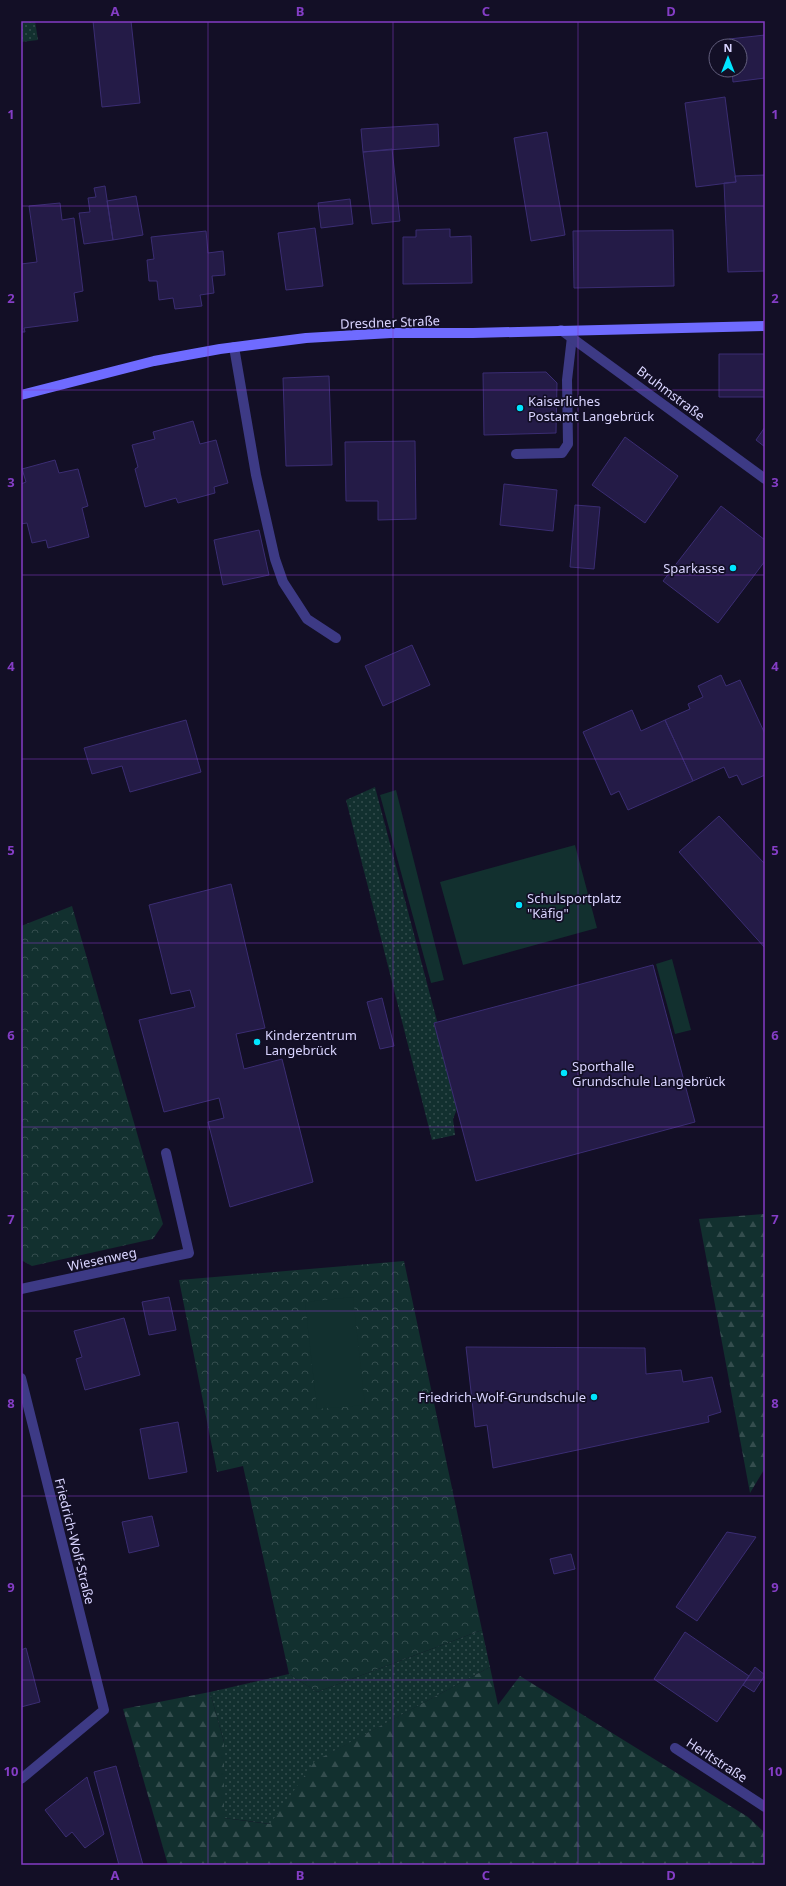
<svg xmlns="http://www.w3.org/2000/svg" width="786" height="1886" font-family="'Noto Sans',sans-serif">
<defs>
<pattern id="grass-dots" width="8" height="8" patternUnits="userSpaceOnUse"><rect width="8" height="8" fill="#12302f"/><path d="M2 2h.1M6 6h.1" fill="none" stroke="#344d4e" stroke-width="1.8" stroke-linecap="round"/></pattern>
<pattern id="forest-firs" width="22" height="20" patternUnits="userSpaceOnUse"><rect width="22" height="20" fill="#12302f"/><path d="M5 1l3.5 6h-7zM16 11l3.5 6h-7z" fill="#344d4e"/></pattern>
<pattern id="park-crowns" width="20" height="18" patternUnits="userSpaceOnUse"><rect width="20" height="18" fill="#12302f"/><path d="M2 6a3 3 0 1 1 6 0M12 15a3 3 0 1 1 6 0" fill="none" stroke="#344d4e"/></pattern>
</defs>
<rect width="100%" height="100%" fill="#130f26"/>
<path fill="url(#grass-dots)" d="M 21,21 L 35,21 L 38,40 L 21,42 Z
M 375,787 L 459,1104 L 453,1119 L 455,1135 L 432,1140 L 346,800 Z
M 482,1630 L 490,1667 L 316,1761 L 271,1824 L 224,1818 L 224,1742 L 210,1692 L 289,1674 L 317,1692 Z"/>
<path fill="url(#forest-firs)" d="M 765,1214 L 765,1468 L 750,1493 L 699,1219 Z
M 490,1667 L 498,1705 L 520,1676 L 748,1817 L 765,1833 L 765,1865 L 168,1865 L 123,1709 L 210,1692 L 224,1742 L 224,1818 L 270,1824 L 315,1761 Z"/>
<path fill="url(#park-crowns)" d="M 72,906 L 163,1224 L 153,1239 L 32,1266 L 21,1260 L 21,926 Z
M 404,1261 L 482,1630 L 317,1692 L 289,1674 L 243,1466 L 217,1472 L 179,1280 Z"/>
<path fill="#12302f" d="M 396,790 L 444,980 L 431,983 L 380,795 Z
M 575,845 L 597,928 L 463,965 L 440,882 Z
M 672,959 L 691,1030 L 675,1034 L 656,964 Z
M 353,1297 L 365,1405 L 317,1409 L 305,1302 Z"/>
<path fill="#241b47" stroke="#3b2d73" d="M 93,21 L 131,21 L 140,103 L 102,107 Z
M 765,35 L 765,78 L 733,82 L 732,70 L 740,70 L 740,46 L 729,46 L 729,39 Z
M 725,97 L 736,182 L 696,187 L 685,103 Z
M 438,124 L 439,146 L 363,152 L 361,129 Z
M 547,132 L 565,235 L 531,241 L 514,138 Z
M 392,149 L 400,221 L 372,224 L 363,152 Z
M 765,175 L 765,271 L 728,272 L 724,183 L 736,182 L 735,176 Z
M 105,186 L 113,240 L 84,244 L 79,213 L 90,212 L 88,198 L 96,197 L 94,188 Z
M 136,196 L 143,235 L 113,240 L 107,201 Z
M 350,199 L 353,224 L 321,228 L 318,203 Z
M 60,203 L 62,220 L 74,218 L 83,291 L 74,293 L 78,321 L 24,328 L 25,332 L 21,332 L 21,264 L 37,262 L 29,206 Z
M 315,228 L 323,286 L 286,290 L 278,233 Z
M 450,229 L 450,237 L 471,236 L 472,283 L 403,284 L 403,237 L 416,237 L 416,230 Z
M 673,230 L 674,286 L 574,288 L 573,231 Z
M 206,231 L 208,253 L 223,251 L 225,275 L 212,276 L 214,293 L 200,295 L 202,306 L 175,309 L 173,298 L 159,300 L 157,281 L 149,281 L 147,260 L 154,259 L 151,237 Z
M 719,354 L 765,354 L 765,397 L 719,397 Z
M 546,372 L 557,383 L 556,433 L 484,435 L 483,373 Z
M 329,376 L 332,465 L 286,466 L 283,378 Z
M 193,421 L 200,444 L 216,440 L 228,483 L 214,487 L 215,493 L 178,503 L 176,498 L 145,507 L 135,469 L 138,467 L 132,445 L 155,439 L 153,432 Z
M 765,427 L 765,447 L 756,440 Z
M 625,437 L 678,476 L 645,523 L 592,485 Z
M 415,441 L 416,519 L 378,520 L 378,501 L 346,501 L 345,442 Z
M 55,460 L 59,473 L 78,469 L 88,506 L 82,508 L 89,537 L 48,548 L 46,540 L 32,543 L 27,523 L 21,524 L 21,484 L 26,482 L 22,469 Z
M 504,484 L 557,490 L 553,531 L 500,525 Z
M 575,505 L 600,507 L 594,569 L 570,567 Z
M 721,506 L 765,540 L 765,561 L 718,623 L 663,581 Z
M 259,530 L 269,575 L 223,585 L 214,540 Z
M 412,645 L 430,685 L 383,706 L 365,666 Z
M 721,675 L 726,686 L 740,680 L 765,734 L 765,775 L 742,785 L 737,775 L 729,778 L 724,767 L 693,781 L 665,720 L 690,709 L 688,704 L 703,697 L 698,686 Z
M 632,710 L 641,731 L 665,720 L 693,781 L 628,810 L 619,791 L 611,795 L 583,732 Z
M 186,720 L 201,772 L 130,792 L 122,766 L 92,774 L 84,748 Z
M 719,816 L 765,864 L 765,948 L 679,852 Z
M 231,884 L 265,1028 L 236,1034 L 244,1069 L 282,1059 L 313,1182 L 230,1207 L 208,1122 L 224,1118 L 219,1098 L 164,1112 L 139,1020 L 195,1007 L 190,990 L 171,994 L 149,905 Z
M 653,965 L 695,1122 L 476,1181 L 434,1023 Z
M 382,998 L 394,1046 L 380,1049 L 367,1002 Z
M 169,1297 L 176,1330 L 149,1335 L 142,1302 Z
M 124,1318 L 140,1375 L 85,1390 L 76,1359 L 82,1357 L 74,1331 Z
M 466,1347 L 645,1348 L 646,1374 L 681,1370 L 683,1382 L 712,1377 L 721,1412 L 708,1416 L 709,1422 L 493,1468 L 487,1425 L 475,1427 Z
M 178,1422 L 187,1472 L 149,1479 L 140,1429 Z
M 152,1516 L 159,1546 L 129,1553 L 122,1522 Z
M 727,1532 L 756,1537 L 697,1621 L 676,1607 Z
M 571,1554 L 575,1569 L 554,1574 L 550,1559 Z
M 685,1632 L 749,1676 L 717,1722 L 654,1679 Z
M 26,1648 L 40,1702 L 21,1707 L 21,1650 Z
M 755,1667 L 765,1675 L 754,1692 L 743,1685 Z
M 116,1766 L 143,1865 L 119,1865 L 94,1772 Z
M 87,1777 L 104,1834 L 85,1848 L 72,1832 L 66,1837 L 45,1810 Z"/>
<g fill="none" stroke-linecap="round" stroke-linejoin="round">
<path stroke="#3d3a85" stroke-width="10" d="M 234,347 L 256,475 L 275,559 L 283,582 L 307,619 L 336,638
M 516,454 L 562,453 L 568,444 L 567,380 L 572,337
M 21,1289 L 189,1253 L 166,1153
M 675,1748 L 765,1807"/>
<path stroke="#3d3a85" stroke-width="10" d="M 21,1378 L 104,1710 L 21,1779"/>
<path stroke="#3d3a85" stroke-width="10" d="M 561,330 L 765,479"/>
<path stroke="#6f6bff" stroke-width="10" d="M 21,395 L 154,361 L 220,349 L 306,338 L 391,333 L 473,333 L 765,326"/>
</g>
<path fill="none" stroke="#843dc5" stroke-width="1" stroke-opacity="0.55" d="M 208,21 L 208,1865M 393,21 L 393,1865M 578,21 L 578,1865M 21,206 L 765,206M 21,390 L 765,390M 21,575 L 765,575M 21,759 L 765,759M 21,943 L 765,943M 21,1127 L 765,1127M 21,1311 L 765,1311M 21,1496 L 765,1496M 21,1680 L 765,1680"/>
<g fill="#00e5ff" stroke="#130f26" stroke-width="1.5">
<circle cx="520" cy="408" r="4"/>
<circle cx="733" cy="568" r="4"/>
<circle cx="519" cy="905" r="4"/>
<circle cx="257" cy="1042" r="4"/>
<circle cx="564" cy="1073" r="4"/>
<circle cx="594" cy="1397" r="4"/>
</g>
<g text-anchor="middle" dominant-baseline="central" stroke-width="3.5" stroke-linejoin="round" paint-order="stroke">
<g font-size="13" fill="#d9d4ff" stroke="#130f26">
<text transform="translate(390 322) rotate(-2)">Dresdner Straße</text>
<text transform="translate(671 393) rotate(37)">Bruhmstraße</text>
<text transform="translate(102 1259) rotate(-12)">Wiesenweg</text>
<text transform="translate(75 1541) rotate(76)">Friedrich-Wolf-Straße</text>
<text transform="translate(717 1760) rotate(33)">Herltstraße</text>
</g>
<g font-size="13" fill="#d9d4ff" stroke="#130f26" text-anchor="start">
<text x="528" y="401">Kaiserliches<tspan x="528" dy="15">Postamt Langebrück</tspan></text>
<text x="725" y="568" text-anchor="end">Sparkasse</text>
<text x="527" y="898">Schulsportplatz<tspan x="527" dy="15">"Käfig"</tspan></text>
<text x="265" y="1035">Kinderzentrum<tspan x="265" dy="15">Langebrück</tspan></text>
<text x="572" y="1066">Sporthalle<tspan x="572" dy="15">Grundschule Langebrück</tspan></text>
<text x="586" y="1397" text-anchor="end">Friedrich-Wolf-Grundschule</text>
</g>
</g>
<rect width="786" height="1886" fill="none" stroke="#130f26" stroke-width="44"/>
<g transform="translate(728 58)"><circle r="19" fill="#130f26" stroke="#625e7d"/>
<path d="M0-3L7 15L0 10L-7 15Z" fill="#00e5ff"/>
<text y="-6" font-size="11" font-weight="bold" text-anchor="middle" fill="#d9d4ff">N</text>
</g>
<rect x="22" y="22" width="742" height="1842" fill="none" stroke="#843dc5" stroke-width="1.5"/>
<g font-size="13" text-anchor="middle" font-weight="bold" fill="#843dc5">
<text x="115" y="16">A</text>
<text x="300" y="16">B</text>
<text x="486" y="16">C</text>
<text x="671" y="16">D</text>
<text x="11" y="119">1</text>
<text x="775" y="119">1</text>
<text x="11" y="303">2</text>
<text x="775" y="303">2</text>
<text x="11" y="487">3</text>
<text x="775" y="487">3</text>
<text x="11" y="671">4</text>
<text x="775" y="671">4</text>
<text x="11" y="855">5</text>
<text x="775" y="855">5</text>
<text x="11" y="1040">6</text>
<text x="775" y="1040">6</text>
<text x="11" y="1224">7</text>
<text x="775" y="1224">7</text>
<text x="11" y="1408">8</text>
<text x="775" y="1408">8</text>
<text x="11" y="1592">9</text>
<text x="775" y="1592">9</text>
<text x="11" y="1776">10</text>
<text x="775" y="1776">10</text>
<text x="115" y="1880">A</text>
<text x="300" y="1880">B</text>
<text x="486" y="1880">C</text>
<text x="671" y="1880">D</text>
</g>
</svg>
